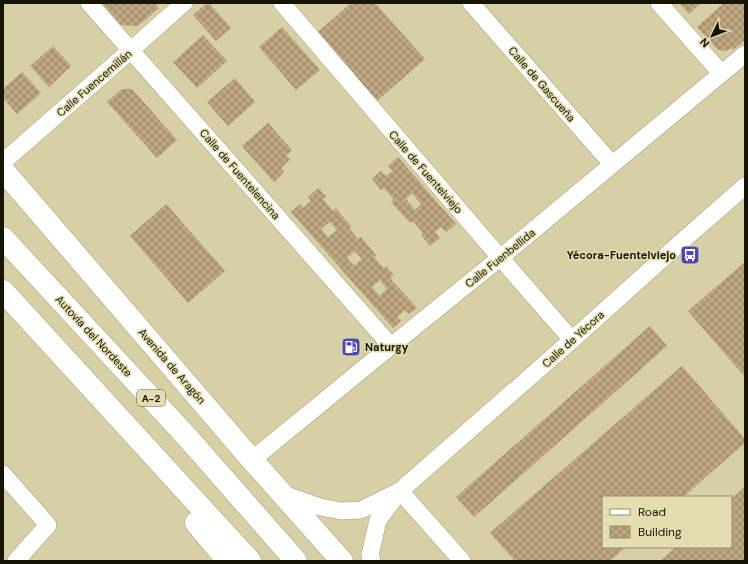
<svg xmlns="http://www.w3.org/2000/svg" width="748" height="564" font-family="'DM Sans',sans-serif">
<defs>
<pattern id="building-cross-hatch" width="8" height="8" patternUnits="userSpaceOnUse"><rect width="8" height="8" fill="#bea780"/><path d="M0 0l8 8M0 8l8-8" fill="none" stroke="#998767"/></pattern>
</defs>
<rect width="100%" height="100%" fill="#d6d0a4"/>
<path fill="url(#building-cross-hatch)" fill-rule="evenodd" d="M 102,3 L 155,3 L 159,8 L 138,26 L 121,25 Z
M 207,3 L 209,3 L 231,28 L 216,41 L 193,15 Z
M 351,3 L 375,3 L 425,59 L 377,101 L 318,32 Z
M 679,3 L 701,3 L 689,14 Z
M 724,3 L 745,3 L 745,40 L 733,50 L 731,48 L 727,51 L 718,50 L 697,27 Z
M 282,27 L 320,70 L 296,90 L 259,47 Z
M 203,35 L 227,61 L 197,88 L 173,62 Z
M 53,46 L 71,66 L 49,87 L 30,66 Z
M 22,72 L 41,93 L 17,114 L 3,98 L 3,89 Z
M 235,78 L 255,102 L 228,126 L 207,102 Z
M 122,89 L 132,89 L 177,140 L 157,158 L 107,102 Z
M 268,123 L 292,150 L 286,155 L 290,159 L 281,168 L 284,172 L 274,182 L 242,146 Z
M 398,157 L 456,224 L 446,232 L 441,227 L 435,232 L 440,238 L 430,246 L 421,235 L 423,233 L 413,221 L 410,223 L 391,202 L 394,200 L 384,188 L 381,190 L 372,179 L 381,171 L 386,176 L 393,171 L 388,166 ZM 412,193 L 421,204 L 415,210 L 406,199 Z
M 318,188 L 326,197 L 323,199 L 333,211 L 336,208 L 343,217 L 351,226 L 349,228 L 358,239 L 361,237 L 376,255 L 374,257 L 379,263 L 384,268 L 386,266 L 394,275 L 390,278 L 417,308 L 409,314 L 405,310 L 397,317 L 401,321 L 393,328 L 291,212 L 300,204 L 303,208 L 311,201 L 308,197 ZM 330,222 L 337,230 L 328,237 L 321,229 ZM 355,251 L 362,259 L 354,266 L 347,258 ZM 380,280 L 387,289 L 379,296 L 372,287 Z
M 166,204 L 225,271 L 188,303 L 130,236 Z
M 745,262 L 745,377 L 688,311 Z
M 650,326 L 667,346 L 474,517 L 456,497 Z
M 682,366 L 745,439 L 745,443 L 683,497 L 603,497 L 603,547 L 626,547 L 610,561 L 515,561 L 490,533 Z
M 745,487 L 745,561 L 660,561 L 676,547 L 731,547 L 731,499 Z"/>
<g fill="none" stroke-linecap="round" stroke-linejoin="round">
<g stroke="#a59e74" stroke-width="18">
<path id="minor" d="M 89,3 L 391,346
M 282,3 L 485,240 L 572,340
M 471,3 L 612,164
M 659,3 L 721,73
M 3,162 L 131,50 L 184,3
M 252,460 L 391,346 L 500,258 L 745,54
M 3,474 L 48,525 L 16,561
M 400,491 L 462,561
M 283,494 L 320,507 L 341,511 L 361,510 L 397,492
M 372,561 L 370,555 L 378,520 L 400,491 L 572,340 L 680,243 L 745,186"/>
</g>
<g stroke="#a59e74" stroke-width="23">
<path id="tertiary" d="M 3,170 L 252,460 L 342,561"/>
</g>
<g stroke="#a59e74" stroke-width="23">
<path id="motorway" d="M 3,238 L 188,438 L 296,561
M 3,291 L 250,561
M 196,523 L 228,561"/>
</g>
<use href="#minor" stroke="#fff" stroke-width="17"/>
<use href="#tertiary" stroke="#fff" stroke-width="22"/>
<use href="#motorway" stroke="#fff" stroke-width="22"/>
</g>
<defs>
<g id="bus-square" transform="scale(1)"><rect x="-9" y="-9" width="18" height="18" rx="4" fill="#4f46bd" stroke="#e3ddb0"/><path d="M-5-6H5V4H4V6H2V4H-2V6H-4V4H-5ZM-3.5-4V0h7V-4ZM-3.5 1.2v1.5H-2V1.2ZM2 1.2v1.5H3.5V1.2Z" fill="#fff"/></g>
<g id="fuel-square" transform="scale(1)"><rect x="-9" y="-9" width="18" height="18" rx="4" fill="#4f46bd" stroke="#e3ddb0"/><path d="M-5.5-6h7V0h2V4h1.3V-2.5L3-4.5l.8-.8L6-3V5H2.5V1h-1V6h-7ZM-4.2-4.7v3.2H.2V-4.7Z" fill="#fff"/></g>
</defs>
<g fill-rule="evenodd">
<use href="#bus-square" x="690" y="255"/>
<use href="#fuel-square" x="351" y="347"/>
</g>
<g text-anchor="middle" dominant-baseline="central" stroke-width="3" stroke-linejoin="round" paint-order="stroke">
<rect fill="#e3ddb0" stroke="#545038" stroke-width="1" x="137" y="390" width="28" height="16" rx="3"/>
<g font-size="10" font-weight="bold" fill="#161404">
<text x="151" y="398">A-2</text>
</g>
<g font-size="11" fill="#161404" stroke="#e3ddb0">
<text transform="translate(94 83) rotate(-41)">Calle Fuencemillán</text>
<text transform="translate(542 84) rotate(49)">Calle de Gascueña</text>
<text transform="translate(426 172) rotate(49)">Calle de Fuentelviejo</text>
<text transform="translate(240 174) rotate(49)">Calle de Fuentelencina</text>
<text transform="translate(500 258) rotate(-39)">Calle Fuenbellida</text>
<text transform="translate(94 336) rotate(47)">Autovía del Nordeste</text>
<text transform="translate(573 339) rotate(-42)">Calle de Yécora</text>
<text transform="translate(172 366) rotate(49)">Avenida de Aragón</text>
</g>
<g font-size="11" font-weight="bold" fill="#161404" stroke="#e3ddb0" text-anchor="end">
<text x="676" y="255">Yécora-Fuentelviejo</text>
<text x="365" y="347" text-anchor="start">Naturgy</text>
</g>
</g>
<rect width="748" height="564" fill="none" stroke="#161404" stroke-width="8"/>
<rect x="602" y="496" width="130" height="52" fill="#e3ddb0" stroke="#918d6b"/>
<rect x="610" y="509" width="20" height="6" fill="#ffffff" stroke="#918d6b"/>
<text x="638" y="516" font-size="12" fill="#161404">Road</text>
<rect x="610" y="526" width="20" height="12" fill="url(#building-cross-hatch)" stroke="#918d6b"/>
<text x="638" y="536" font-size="12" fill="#161404">Building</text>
<g transform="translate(712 36) rotate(227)" stroke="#e3ddb0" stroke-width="3" paint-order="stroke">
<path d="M0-3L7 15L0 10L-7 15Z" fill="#161404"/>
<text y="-6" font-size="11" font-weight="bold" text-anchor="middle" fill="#161404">N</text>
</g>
</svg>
